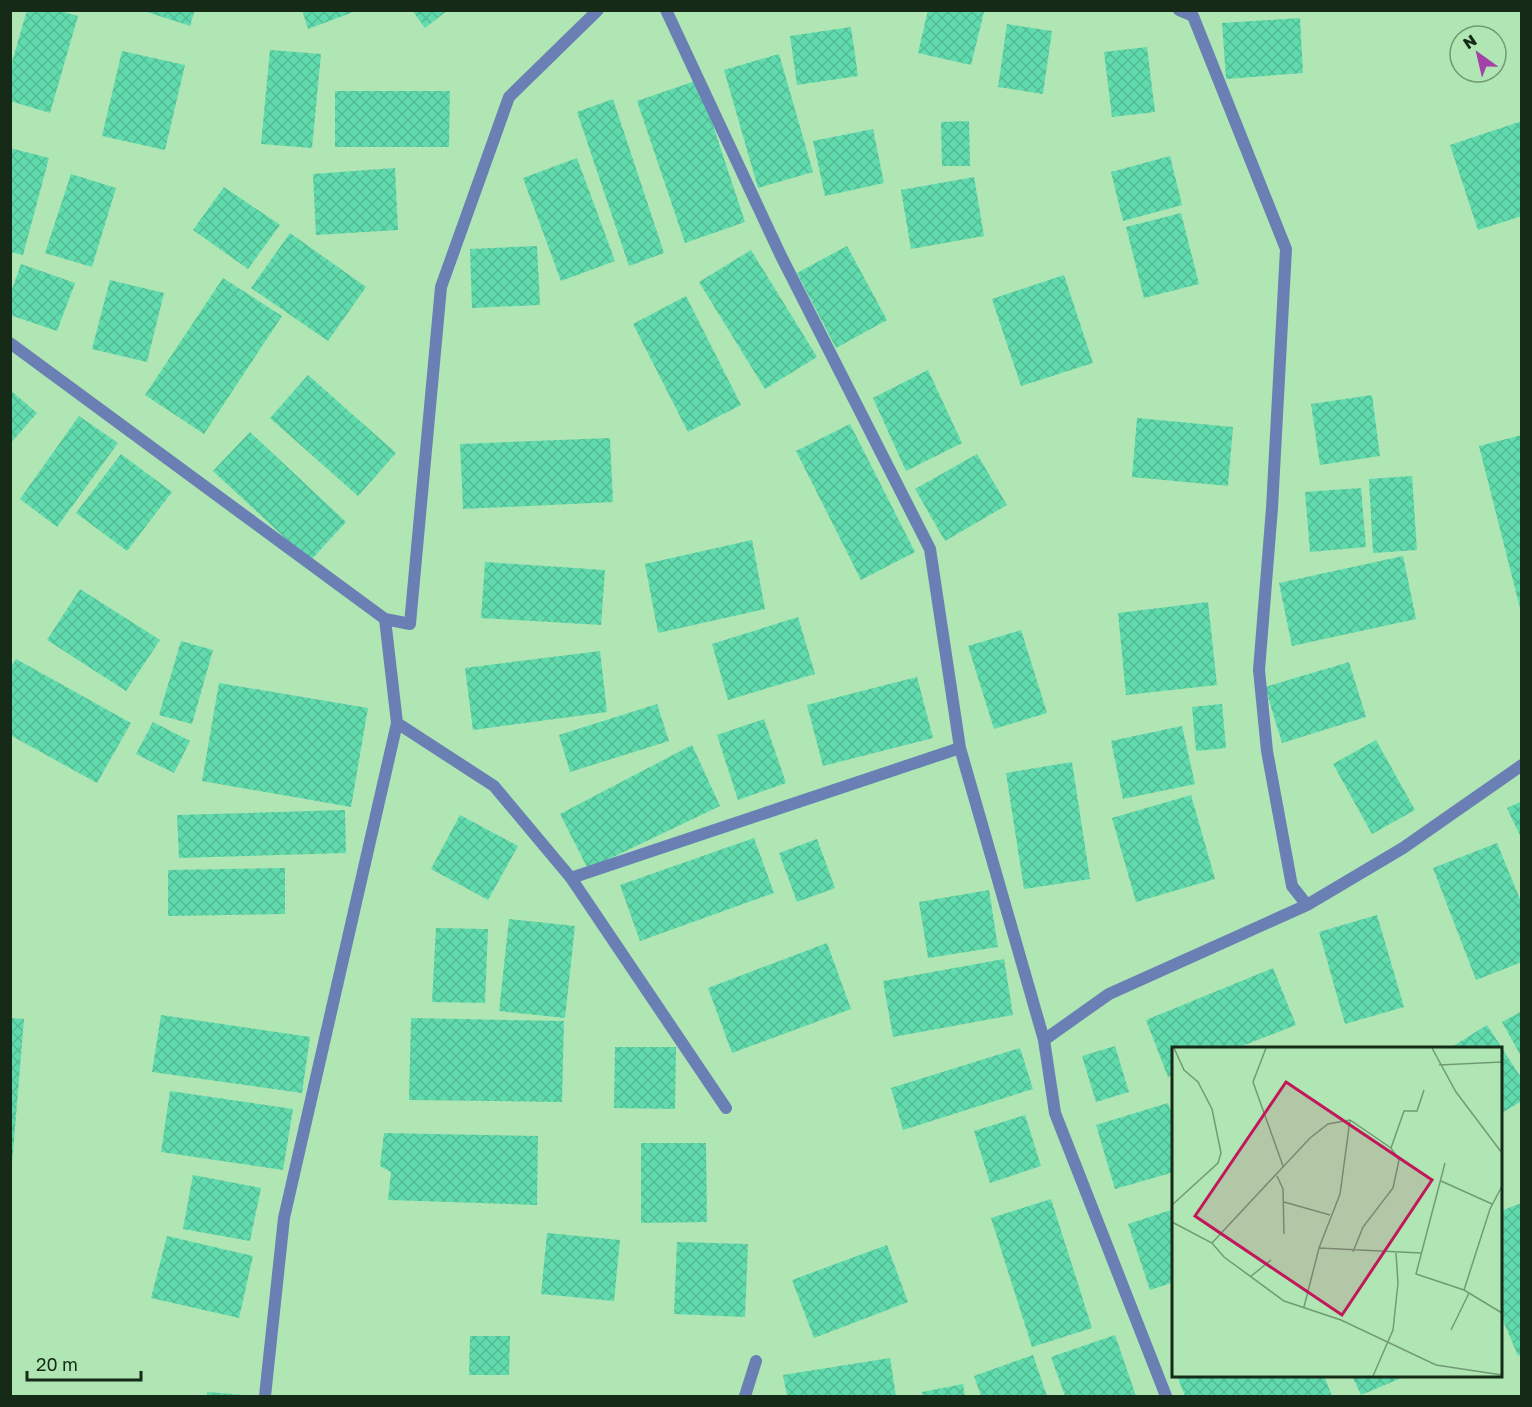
<svg xmlns="http://www.w3.org/2000/svg" width="1532" height="1407" font-family="'Golos Text',sans-serif">
<defs>
<pattern id="building-cross-hatch" width="8" height="8" patternUnits="userSpaceOnUse" patternTransform="scale(1.5)"><rect width="8" height="8" fill="#61dbae"/><path d="M0 0l8 8M0 8l8-8" fill="none" stroke="#53bc95"/></pattern>
</defs>
<rect width="100%" height="100%" fill="#afe6b3"/>
<path fill="url(#building-cross-hatch)" d="M 27,10 L 57,10 L 78,16 L 50,113 L 10,101 L 10,69 Z
M 141,10 L 195,10 L 190,26 Z
M 302,10 L 356,10 L 356,11 L 308,29 Z
M 412,10 L 448,10 L 425,28 Z
M 928,10 L 977,10 L 984,12 L 971,65 L 918,53 Z
M 1300,18 L 1303,73 L 1226,79 L 1222,23 Z
M 1007,24 L 1052,31 L 1043,94 L 998,87 Z
M 851,27 L 858,76 L 797,85 L 790,36 Z
M 1147,47 L 1155,112 L 1112,117 L 1104,52 Z
M 270,50 L 321,54 L 312,148 L 261,144 Z
M 122,51 L 185,65 L 165,150 L 102,136 Z
M 779,54 L 813,172 L 758,188 L 724,70 Z
M 698,80 L 745,222 L 685,243 L 637,101 Z
M 335,91 L 450,91 L 449,147 L 335,147 Z
M 613,99 L 664,253 L 629,266 L 577,112 Z
M 969,121 L 970,166 L 942,166 L 941,122 Z
M 1522,121 L 1522,216 L 1478,230 L 1450,145 Z
M 873,129 L 884,183 L 825,196 L 813,141 Z
M 10,148 L 49,158 L 23,255 L 10,252 Z
M 1170,156 L 1182,205 L 1123,221 L 1111,172 Z
M 577,158 L 615,261 L 561,281 L 523,178 Z
M 395,168 L 398,230 L 316,235 L 313,174 Z
M 71,174 L 116,188 L 92,267 L 45,253 Z
M 974,177 L 984,236 L 911,249 L 901,190 Z
M 224,187 L 280,225 L 248,269 L 193,230 Z
M 1181,213 L 1199,284 L 1144,298 L 1126,227 Z
M 290,233 L 366,287 L 328,341 L 251,288 Z
M 537,246 L 540,305 L 472,308 L 470,249 Z
M 847,246 L 887,320 L 836,348 L 797,273 Z
M 751,250 L 817,357 L 765,389 L 699,282 Z
M 21,264 L 75,283 L 57,331 L 10,315 L 10,295 Z
M 1064,275 L 1093,363 L 1021,386 L 992,299 Z
M 223,278 L 282,316 L 204,434 L 145,395 Z
M 110,280 L 164,293 L 147,362 L 92,349 Z
M 686,296 L 741,405 L 688,432 L 633,324 Z
M 928,370 L 962,443 L 906,471 L 873,398 Z
M 308,375 L 396,453 L 358,496 L 270,418 Z
M 10,390 L 37,413 L 10,444 Z
M 1372,395 L 1380,456 L 1320,465 L 1311,404 Z
M 79,416 L 118,443 L 57,527 L 20,499 Z
M 1137,418 L 1233,427 L 1228,486 L 1132,477 Z
M 850,424 L 915,552 L 861,580 L 796,451 Z
M 250,432 L 346,522 L 310,561 L 213,471 Z
M 1522,435 L 1522,612 L 1521,612 L 1479,446 Z
M 610,438 L 613,502 L 463,509 L 460,444 Z
M 121,454 L 172,492 L 127,551 L 76,513 Z
M 977,454 L 1007,505 L 945,541 L 915,489 Z
M 1412,476 L 1417,550 L 1373,553 L 1369,479 Z
M 1361,488 L 1366,547 L 1310,552 L 1305,492 Z
M 752,540 L 765,609 L 658,633 L 645,564 Z
M 1403,556 L 1416,619 L 1292,646 L 1279,583 Z
M 485,562 L 605,570 L 601,625 L 481,618 Z
M 80,589 L 160,640 L 126,691 L 47,640 Z
M 1208,602 L 1217,685 L 1126,695 L 1118,613 Z
M 798,617 L 815,674 L 728,700 L 712,644 Z
M 1021,630 L 1047,713 L 994,729 L 968,646 Z
M 181,641 L 213,650 L 192,724 L 159,715 Z
M 600,651 L 607,712 L 473,730 L 465,668 Z
M 16,659 L 131,723 L 97,783 L 10,735 L 10,668 Z
M 1349,662 L 1366,717 L 1282,743 L 1265,687 Z
M 917,677 L 933,738 L 823,766 L 807,705 Z
M 219,683 L 368,708 L 351,807 L 202,781 Z
M 657,704 L 669,741 L 570,772 L 559,735 Z
M 1222,704 L 1226,748 L 1196,751 L 1192,707 Z
M 764,719 L 786,783 L 738,800 L 717,735 Z
M 153,722 L 190,741 L 174,773 L 136,754 Z
M 1182,726 L 1195,784 L 1123,799 L 1111,741 Z
M 1376,740 L 1415,810 L 1372,834 L 1333,764 Z
M 692,745 L 720,806 L 588,869 L 560,814 Z
M 1072,762 L 1090,879 L 1024,889 L 1006,773 Z
M 1191,795 L 1215,879 L 1136,902 L 1112,818 Z
M 1522,801 L 1522,840 L 1507,808 Z
M 345,810 L 346,853 L 179,858 L 177,815 Z
M 460,815 L 518,846 L 488,900 L 431,869 Z
M 754,838 L 774,893 L 640,941 L 620,885 Z
M 817,839 L 835,888 L 797,902 L 779,853 Z
M 1497,843 L 1522,904 L 1522,962 L 1476,980 L 1433,868 Z
M 285,868 L 285,914 L 168,916 L 168,870 Z
M 989,890 L 998,947 L 928,958 L 919,902 Z
M 1377,915 L 1404,1007 L 1345,1024 L 1319,932 Z
M 509,919 L 575,926 L 565,1018 L 499,1011 Z
M 436,928 L 488,929 L 485,1003 L 432,1002 Z
M 827,943 L 851,1009 L 732,1053 L 708,988 Z
M 1004,959 L 1013,1015 L 893,1037 L 883,981 Z
M 1273,968 L 1296,1025 L 1237,1048 L 1174,1048 L 1174,1074 L 1168,1077 L 1146,1020 Z
M 1522,1011 L 1522,1058 L 1502,1022 Z
M 161,1015 L 310,1037 L 302,1093 L 152,1072 Z
M 10,1018 L 24,1019 L 12,1164 L 10,1164 Z
M 411,1018 L 564,1021 L 562,1102 L 409,1100 Z
M 1487,1025 L 1522,1079 L 1522,1101 L 1500,1114 L 1500,1048 L 1450,1048 Z
M 1115,1046 L 1129,1092 L 1096,1102 L 1082,1056 Z
M 615,1047 L 676,1047 L 675,1109 L 614,1108 Z
M 1020,1048 L 1033,1089 L 903,1130 L 891,1088 Z
M 170,1091 L 293,1109 L 283,1170 L 161,1152 Z
M 1168,1103 L 1174,1121 L 1174,1172 L 1115,1189 L 1096,1125 Z
M 1025,1115 L 1041,1166 L 990,1183 L 974,1131 Z
M 384,1133 L 538,1136 L 537,1205 L 388,1200 L 391,1172 L 380,1166 Z
M 641,1143 L 706,1143 L 707,1222 L 641,1223 Z
M 193,1175 L 261,1188 L 250,1241 L 183,1229 Z
M 1051,1199 L 1092,1328 L 1032,1347 L 991,1218 Z
M 1522,1203 L 1522,1354 L 1518,1356 L 1500,1313 L 1500,1211 Z
M 1174,1209 L 1174,1282 L 1150,1290 L 1128,1224 Z
M 547,1233 L 620,1240 L 614,1301 L 541,1294 Z
M 167,1236 L 253,1256 L 239,1318 L 151,1298 Z
M 677,1242 L 748,1244 L 745,1317 L 674,1314 Z
M 887,1245 L 908,1302 L 814,1338 L 792,1280 Z
M 1115,1335 L 1136,1396 L 1065,1396 L 1051,1357 Z
M 470,1336 L 510,1336 L 509,1375 L 469,1375 Z
M 1033,1355 L 1047,1396 L 981,1396 L 974,1376 Z
M 890,1358 L 896,1396 L 787,1396 L 783,1375 Z
M 1177,1376 L 1324,1376 L 1332,1396 L 1185,1396 Z
M 1352,1376 L 1406,1376 L 1361,1395 Z
M 963,1384 L 965,1396 L 923,1396 L 922,1392 Z
M 207,1392 L 244,1395 L 244,1396 L 207,1396 Z"/>
<g fill="none" stroke-linecap="round" stroke-linejoin="round">
<path stroke="#6a80b4" stroke-width="12" d="M 666,10 L 781,256 L 930,549 L 960,748 L 1044,1040
M 1179,10 L 1193,16 L 1286,249 L 1272,508 L 1259,670 L 1267,751 L 1292,886 L 1307,905
M 10,343 L 385,619
M 397,723 L 494,786 L 571,878 L 726,1108
M 571,878 L 960,748
M 265,1396 L 284,1218 L 397,723 L 385,619 L 410,624 L 441,287 L 509,97 L 598,10
M 745,1396 L 756,1361
M 1166,1396 L 1055,1113 L 1044,1040 L 1109,994 L 1307,905 L 1403,848 L 1522,765"/>
</g>
<g transform="translate(1172 1047)">
<rect width="330" height="330" fill="#afe6b3"/>
<path fill="none" stroke="#719b75" stroke-width="1.5" d="M 94,1 L 81,35 L 111,119M 260,1 L 284,45 L 330,106M 267,18 L 330,15M 219,101 L 232,64 L 245,64 L 252,43M 273,116 L 244,227 L 292,243 L 330,266M 105,129 L 111,142 L 112,187M 269,134 L 320,157M 112,155 L 158,168M 0,158 L 46,116 L 49,106 L 40,62 L 26,35 L 12,23 L 2,1M 0,175 L 40,196 L 52,210 L 112,254 L 169,273 L 264,318 L 330,328M 40,196 L 138,91 L 156,77 L 178,73 L 219,101 L 227,113 L 221,141 L 191,180 L 181,205M 147,201 L 168,147 L 178,73M 78,230 L 99,213M 292,243 L 318,162 L 330,139M 132,260 L 147,201 L 249,206M 279,283 L 297,246M 201,329 L 221,283 L 226,236 L 224,206"/>
<path fill="#c2185b" fill-opacity="0.15" stroke="#c2185b" stroke-width="3" d="M 114,35 L 260,133 L 170,268 L 23,169 Z"/>
<rect width="330" height="330" fill="none" stroke="#152a17" stroke-width="3"/>
</g>
<rect width="1532" height="1407" fill="none" stroke="#152a17" stroke-width="24"/>
<g transform="translate(1478 54) rotate(326)"><circle r="28" fill="#afe6b3" stroke="#719b75" stroke-width="1.5"/>
<path d="M0-4.5L10 22L0 15L-10 22Z" fill="#a542a9"/>
<text y="-9" font-size="16" font-weight="bold" text-anchor="middle" fill="#152a17">N</text>
</g>
<path d="M27 1371v9h114v-9" fill="none" stroke="#152a17" stroke-width="3"/>
<text x="36" y="1371" font-size="18" fill="#152a17" stroke="#afe6b3" stroke-width="4.5" paint-order="stroke">20 m</text>
</svg>
